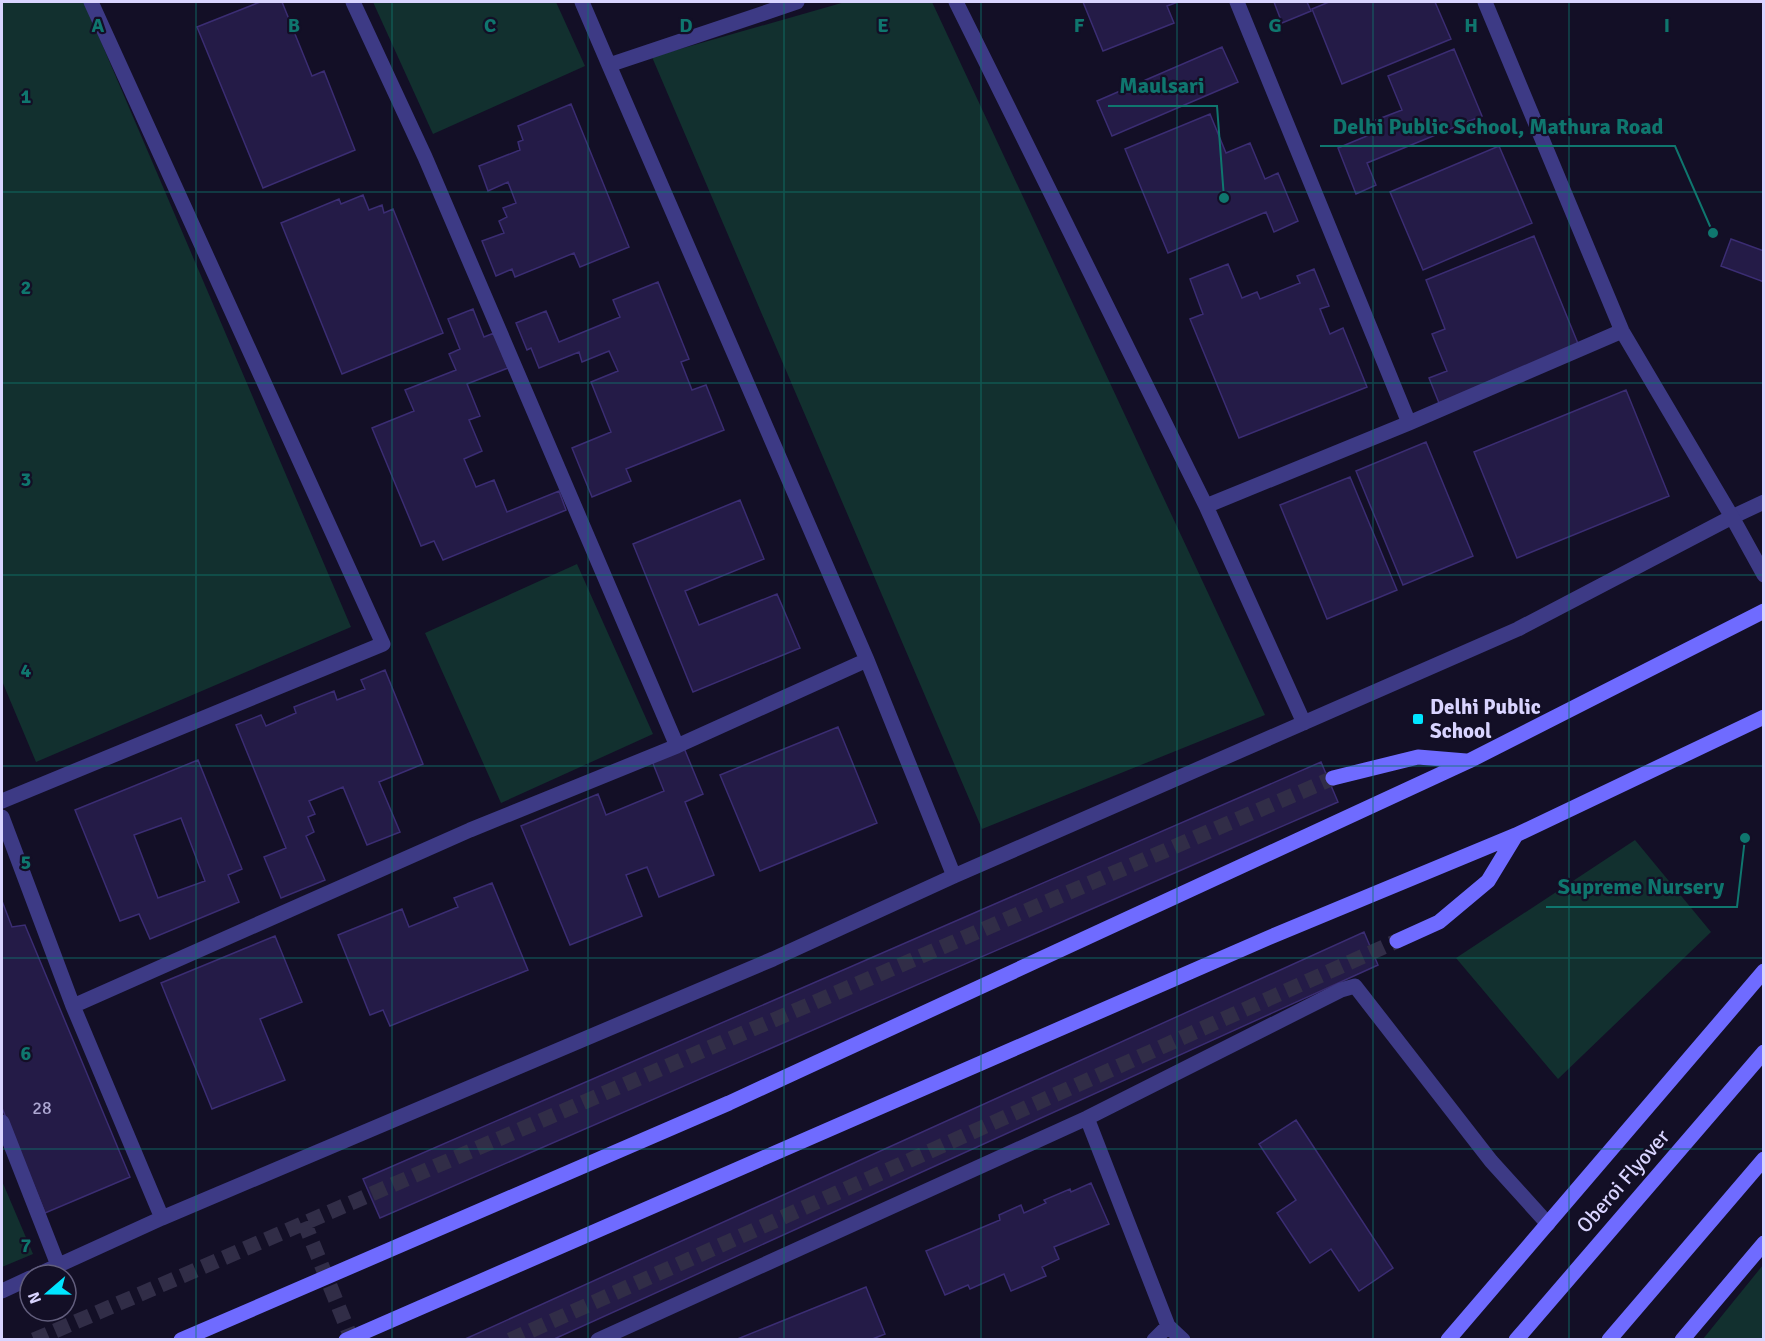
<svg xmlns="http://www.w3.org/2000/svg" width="1765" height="1341" font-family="Signika,sans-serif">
<rect width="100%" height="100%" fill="#130f26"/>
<path fill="#12302f" d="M 2,2 L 84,2 L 351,627 L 36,762 L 2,681 Z
M 373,2 L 556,2 L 585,66 L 433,134 Z
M 845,2 L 932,2 L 1265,715 L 982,829 L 652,57 Z
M 577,564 L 653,734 L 501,803 L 425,633 Z
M 1635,840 L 1711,932 L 1558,1079 L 1456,958 Z
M 2,1181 L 33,1254 L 2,1267 Z
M 1763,1265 L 1763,1339 L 1703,1339 Z"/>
<path fill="#241b47" stroke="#3b2d73" stroke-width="1.5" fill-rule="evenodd" d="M 260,2 L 282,2 L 312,76 L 324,71 L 355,150 L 263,188 L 197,27 Z
M 1083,2 L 1178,2 L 1167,6 L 1174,23 L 1103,51 Z
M 1274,2 L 1307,2 L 1311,11 L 1282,23 Z
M 1329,2 L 1435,2 L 1451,39 L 1342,84 L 1312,9 Z
M 1222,47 L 1238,82 L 1112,136 L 1097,101 Z
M 1454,49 L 1482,116 L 1367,163 L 1376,185 L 1356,194 L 1338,148 L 1381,130 L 1376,120 L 1402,110 L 1388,76 Z
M 571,104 L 629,247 L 580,267 L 574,253 L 515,277 L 512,269 L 496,276 L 482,241 L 504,233 L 499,221 L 507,217 L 503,208 L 516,203 L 508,182 L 488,191 L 479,166 L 520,150 L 518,142 L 523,140 L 518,126 Z
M 1210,114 L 1226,153 L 1250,143 L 1265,179 L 1278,173 L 1298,221 L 1274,232 L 1266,212 L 1168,253 L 1125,149 Z
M 1499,146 L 1532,223 L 1423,270 L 1390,192 Z
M 363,195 L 369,210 L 382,205 L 384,213 L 393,209 L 443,333 L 342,374 L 281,223 L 339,199 L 341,204 Z
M 1534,236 L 1579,346 L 1439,403 L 1429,378 L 1447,371 L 1432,334 L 1445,329 L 1426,280 Z
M 1731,239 L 1764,251 L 1764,282 L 1721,266 Z
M 1228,264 L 1242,298 L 1257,292 L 1260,299 L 1300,283 L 1297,276 L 1314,269 L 1329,306 L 1320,309 L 1330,334 L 1343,328 L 1367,387 L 1239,438 L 1190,319 L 1203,314 L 1190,279 Z
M 658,282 L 689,359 L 681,362 L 692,390 L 706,385 L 724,430 L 626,469 L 631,481 L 592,497 L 572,448 L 611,432 L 591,382 L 618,371 L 609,351 L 582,362 L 579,352 L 539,368 L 531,348 L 527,350 L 516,323 L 546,311 L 559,342 L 620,317 L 613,300 Z
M 473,309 L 484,337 L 494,333 L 508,368 L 467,384 L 480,416 L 469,420 L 482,451 L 464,459 L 476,487 L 494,480 L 507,512 L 559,491 L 566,510 L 443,560 L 434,541 L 421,546 L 372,428 L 414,411 L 405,390 L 456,370 L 449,354 L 460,349 L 448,319 Z
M 1626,390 L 1669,496 L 1517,558 L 1474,452 Z
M 1426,442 L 1473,556 L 1403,585 L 1356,471 Z
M 1350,477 L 1397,590 L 1327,619 L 1280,505 Z
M 740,500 L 764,559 L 685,591 L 699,625 L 777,594 L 800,648 L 693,692 L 633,544 Z
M 385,670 L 423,764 L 379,782 L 400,832 L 367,845 L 343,787 L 309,801 L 315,814 L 308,817 L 314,832 L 306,836 L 325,880 L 281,898 L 264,857 L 286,848 L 236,725 L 261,715 L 266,726 L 296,713 L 294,707 L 334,691 L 337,700 L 365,689 L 361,680 Z
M 838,727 L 877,823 L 760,871 L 720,775 Z
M 684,748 L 703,794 L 685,802 L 714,875 L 659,897 L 647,867 L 626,875 L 642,916 L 570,945 L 521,826 L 598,794 L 606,815 L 664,791 L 652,761 Z
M 198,760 L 242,869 L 228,875 L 239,902 L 150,939 L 139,914 L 120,921 L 75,810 ZM 181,818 L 205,881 L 158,898 L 134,835 Z
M 1321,762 L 1338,802 L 380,1218 L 363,1179 Z
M 492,883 L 528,970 L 390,1026 L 383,1010 L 370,1015 L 338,935 L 402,909 L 409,927 L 458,907 L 454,898 Z
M 2,901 L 12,927 L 25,925 L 130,1177 L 45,1213 L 2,1108 Z
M 1364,932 L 1378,965 L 552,1340 L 463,1340 Z
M 275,936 L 302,1002 L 260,1019 L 285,1080 L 212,1109 L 161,983 Z
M 1296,1120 L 1393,1268 L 1359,1291 L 1331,1249 L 1310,1263 L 1277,1213 L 1296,1200 L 1259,1144 Z
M 1091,1183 L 1109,1224 L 1054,1247 L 1059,1259 L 1042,1267 L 1046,1276 L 1011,1291 L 1004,1274 L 970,1289 L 968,1285 L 945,1295 L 926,1251 L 1000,1220 L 999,1215 L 1021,1205 L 1024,1213 L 1046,1203 L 1044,1200 L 1070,1189 L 1071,1192 Z
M 866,1287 L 885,1334 L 870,1340 L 735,1340 Z"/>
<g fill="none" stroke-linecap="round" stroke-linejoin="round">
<path stroke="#312d47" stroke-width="15" stroke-dasharray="15 8" stroke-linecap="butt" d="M 304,1222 L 352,1340
M 34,1340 L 1333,778
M 510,1340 L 1397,941"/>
<path stroke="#3d3a85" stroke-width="15" d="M 1732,517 L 1764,502"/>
<path stroke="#3d3a85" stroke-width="15" d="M 353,2 L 425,157 L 677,746
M 582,2 L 609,65
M 797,2 L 609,65 L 867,660 L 954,876
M 956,2 L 1206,506 L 1304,723
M 1237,2 L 1409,423
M 1485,2 L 1622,331 L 1732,517 L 1764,575
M 1206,506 L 1409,423 L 1622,331
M 2,801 L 383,644 L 91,2
M 2,817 L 73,1006 L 162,1218
M 73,1006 L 470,830 L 677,746 L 867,660
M 1087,1118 L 1168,1326 L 1183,1340
M 2,1122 L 58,1265
M 37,1275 L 162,1218 L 773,959 L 954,876 L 1518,629 L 1732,517
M 2,1291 L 30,1278
M 598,1340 L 1087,1118 L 1341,990 L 1355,986 L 1491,1161 L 1548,1224
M 1154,1340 L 1168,1326"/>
<path stroke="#6f6bff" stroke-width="15" d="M 1333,778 L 1418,757 L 1466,761
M 1397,941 L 1439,922 L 1488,881 L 1516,835
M 181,1340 L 729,1103 L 1469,761 L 1764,611
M 346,1340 L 1268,938 L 1516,835 L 1764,717
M 1448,1340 L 1764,971
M 1516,1340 L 1764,1052
M 1609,1340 L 1764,1159
M 1682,1340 L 1764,1243"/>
</g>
<path fill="none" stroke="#0f766e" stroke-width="1.5" stroke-opacity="0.55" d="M 196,2 L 196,1340M 392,2 L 392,1340M 588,2 L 588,1340M 784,2 L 784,1340M 981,2 L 981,1340M 1177,2 L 1177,1340M 1373,2 L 1373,1340M 1569,2 L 1569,1340M 2,192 L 1764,192M 2,383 L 1764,383M 2,575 L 1764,575M 2,766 L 1764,766M 2,958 L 1764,958M 2,1149 L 1764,1149"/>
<rect fill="#00e5ff" stroke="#130f26" stroke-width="2" x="1412" y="713" width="12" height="12" rx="3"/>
<g text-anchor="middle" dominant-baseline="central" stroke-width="4.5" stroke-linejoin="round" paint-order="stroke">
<g font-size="18" fill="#aca6d1">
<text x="42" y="1108">28</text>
</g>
<g font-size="21" font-weight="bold" fill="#d9d4ff" stroke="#130f26" text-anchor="start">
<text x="1430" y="707">Delhi Public<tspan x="1430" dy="24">School</tspan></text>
</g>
<g font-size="21" fill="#d9d4ff" stroke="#130f26">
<text transform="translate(1623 1181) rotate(-49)">Oberoi Flyover</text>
</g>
</g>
<g font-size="20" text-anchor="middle" font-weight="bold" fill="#0f766e" stroke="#130f26" stroke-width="4.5" stroke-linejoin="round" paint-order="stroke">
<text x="98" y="32">A</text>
<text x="294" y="32">B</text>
<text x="490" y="32">C</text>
<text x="686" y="32">D</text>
<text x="883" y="32">E</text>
<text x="1079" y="32">F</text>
<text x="1275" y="32">G</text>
<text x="1471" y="32">H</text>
<text x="1667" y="32">I</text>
<text x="26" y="103">1</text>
<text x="26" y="294">2</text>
<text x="26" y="486">3</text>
<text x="26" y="677">4</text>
<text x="26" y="869">5</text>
<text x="26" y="1060">6</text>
<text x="26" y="1252">7</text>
</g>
<path fill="none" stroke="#0f766e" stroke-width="2" d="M1224 198L1217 106H1108M1713 233L1675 146H1320M1745 838L1737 907H1546"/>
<g fill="#0f766e" stroke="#130f26" stroke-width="2">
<circle cx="1224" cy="198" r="6"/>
<circle cx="1713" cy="233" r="6"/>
<circle cx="1745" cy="838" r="6"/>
</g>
<g font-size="22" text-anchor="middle" font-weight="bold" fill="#0f766e" stroke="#130f26" stroke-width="4.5" stroke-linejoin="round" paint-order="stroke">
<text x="1162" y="93">Maulsari</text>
<text x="1498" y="134">Delhi Public School, Mathura Road</text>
<text x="1641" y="894">Supreme Nursery</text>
</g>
<rect width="1765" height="1341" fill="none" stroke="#d9d4ff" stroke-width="6"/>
<g transform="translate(48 1293) rotate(250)"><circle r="28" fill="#130f26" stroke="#625e7d" stroke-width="1.5"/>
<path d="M0-4.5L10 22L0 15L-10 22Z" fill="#00e5ff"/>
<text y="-9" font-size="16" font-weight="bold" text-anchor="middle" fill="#d9d4ff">N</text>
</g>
</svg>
